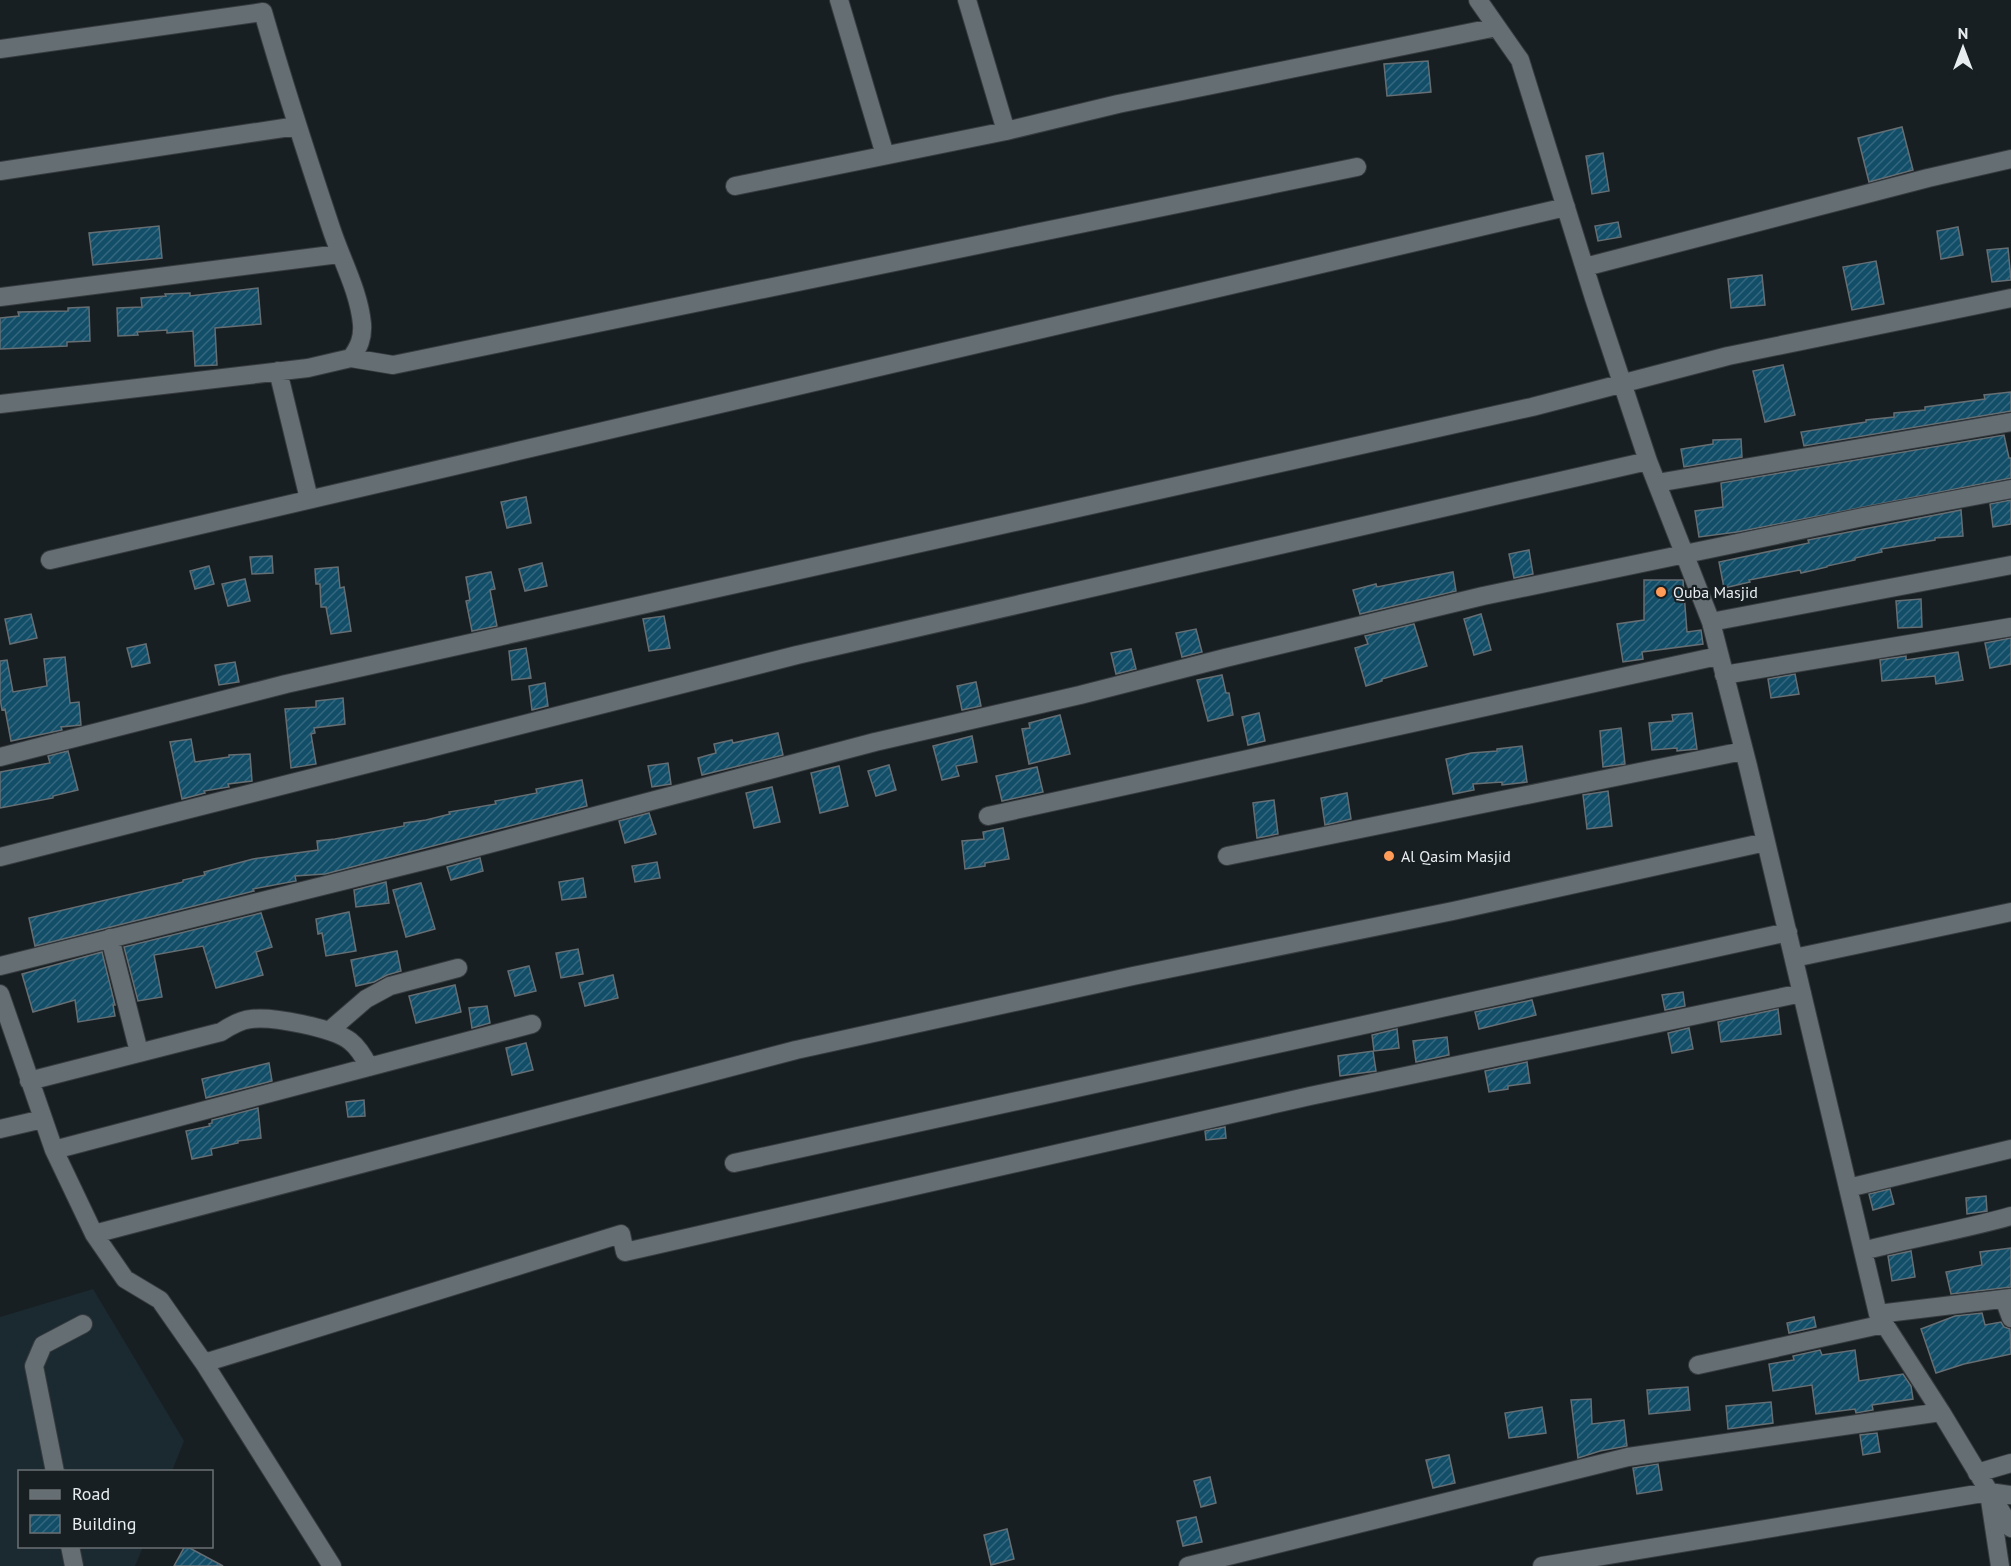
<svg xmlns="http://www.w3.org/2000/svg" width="2011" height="1566" font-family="'PT Sans',sans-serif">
<defs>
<pattern id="building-hatch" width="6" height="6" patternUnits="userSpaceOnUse" patternTransform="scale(1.5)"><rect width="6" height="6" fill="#134e69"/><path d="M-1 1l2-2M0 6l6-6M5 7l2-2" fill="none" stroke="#35687f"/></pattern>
</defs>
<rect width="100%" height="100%" fill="#181f23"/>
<path fill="#1b2930" d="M 93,1289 L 184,1441 L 172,1471 L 20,1472 L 20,1546 L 143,1547 L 135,1566 L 0,1566 L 0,1317 Z"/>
<path fill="url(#building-hatch)" stroke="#656e73" stroke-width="1.5" d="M 1428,61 L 1431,92 L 1387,96 L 1384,64 Z
M 1902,127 L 1913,170 L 1869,182 L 1858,138 Z
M 1603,153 L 1609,191 L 1592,194 L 1586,156 Z
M 1618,222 L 1621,237 L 1598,241 L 1595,226 Z
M 159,226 L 162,258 L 93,265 L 89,233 Z
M 1958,227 L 1963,255 L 1941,259 L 1937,231 Z
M 2008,248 L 2011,280 L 1992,282 L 1987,250 Z
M 1876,261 L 1884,304 L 1852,310 L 1843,267 Z
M 1762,275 L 1765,305 L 1731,308 L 1728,279 Z
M 258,288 L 261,324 L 215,328 L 217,365 L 195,366 L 193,331 L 167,333 L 167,330 L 137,332 L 138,335 L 118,336 L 117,308 L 142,307 L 141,298 L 166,296 L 165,294 L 190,293 L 190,296 Z
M 89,307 L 90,341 L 67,342 L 67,346 L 0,349 L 0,318 L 19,316 L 18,312 L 68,311 L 68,308 Z
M 1783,365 L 1795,415 L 1765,422 L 1753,371 Z
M 2011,392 L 2011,411 L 1804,446 L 1801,432 L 1866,422 L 1866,420 L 1894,417 L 1894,413 L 1925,410 L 1925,407 L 1985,399 L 1984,395 Z
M 2004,435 L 2009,458 L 2011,458 L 2011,478 L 1737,532 L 1699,537 L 1695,511 L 1723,507 L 1721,483 Z
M 1741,439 L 1742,457 L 1684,467 L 1681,449 L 1713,444 L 1713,440 Z
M 526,497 L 531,523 L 507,528 L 501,502 Z
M 2011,500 L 2011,524 L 1993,527 L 1990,504 Z
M 1961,510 L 1963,536 L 1935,538 L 1935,540 L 1881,549 L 1882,552 L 1855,558 L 1855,560 L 1827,566 L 1827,567 L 1801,573 L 1800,570 L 1749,580 L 1750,582 L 1724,588 L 1719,562 L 1809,543 L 1808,540 Z
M 1529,550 L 1533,574 L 1514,578 L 1509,554 Z
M 272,556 L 273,573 L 252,574 L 250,557 Z
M 542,563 L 547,586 L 525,591 L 519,569 Z
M 209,566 L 214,584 L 195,589 L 190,571 Z
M 338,567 L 340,588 L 344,587 L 351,631 L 331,634 L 326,607 L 321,607 L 320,584 L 316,584 L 315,569 Z
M 491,572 L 495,589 L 490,590 L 497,626 L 472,631 L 466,601 L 470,600 L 466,577 Z
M 1453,572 L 1456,591 L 1360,614 L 1353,590 L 1376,584 L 1377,587 Z
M 245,579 L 250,601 L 228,606 L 222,584 Z
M 1644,580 L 1683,580 L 1687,632 L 1701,630 L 1703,644 L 1642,652 L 1643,659 L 1623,662 L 1617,624 L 1644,620 Z
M 1921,599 L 1922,627 L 1898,628 L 1896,601 Z
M 31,614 L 37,638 L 10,644 L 5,619 Z
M 1481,614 L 1491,650 L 1474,655 L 1464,619 Z
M 664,616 L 670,648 L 649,651 L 643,619 Z
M 1414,624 L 1427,666 L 1382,679 L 1382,681 L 1366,686 L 1355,648 L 1368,644 L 1365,636 Z
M 1196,629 L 1202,652 L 1182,657 L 1176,633 Z
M 2011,638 L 2011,664 L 1990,668 L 1985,643 Z
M 146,644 L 150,663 L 132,667 L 127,648 Z
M 526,648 L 531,678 L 512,680 L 509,651 Z
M 1131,649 L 1136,669 L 1116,674 L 1111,653 Z
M 1958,652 L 1963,680 L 1936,684 L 1935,676 L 1882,681 L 1880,660 L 1906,656 L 1906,660 Z
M 65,657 L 70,703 L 79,702 L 81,725 L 61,727 L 62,730 L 11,741 L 5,709 L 2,710 L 0,699 L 0,661 L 7,660 L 13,692 L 47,686 L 44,659 Z
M 235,662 L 239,682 L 219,685 L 215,665 Z
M 1795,674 L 1799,694 L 1771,698 L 1768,679 Z
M 1222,675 L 1226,693 L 1229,693 L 1233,715 L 1208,721 L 1197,680 Z
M 976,682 L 981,706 L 962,710 L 957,686 Z
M 545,683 L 548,706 L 532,710 L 529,686 Z
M 343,698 L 345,724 L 314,728 L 315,733 L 311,734 L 316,764 L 291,768 L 285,709 L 316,707 L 316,701 Z
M 1259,713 L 1265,741 L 1248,745 L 1242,717 Z
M 1692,713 L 1697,749 L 1677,751 L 1677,748 L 1652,750 L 1649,723 L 1673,721 L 1672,715 Z
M 1060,715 L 1070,754 L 1029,764 L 1022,729 L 1030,728 L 1029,723 Z
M 1621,728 L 1625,764 L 1603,767 L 1600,731 Z
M 778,733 L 783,755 L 702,775 L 698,758 L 716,753 L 714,744 L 732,740 L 733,743 Z
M 972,736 L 977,762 L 956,766 L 959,776 L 942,780 L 933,746 Z
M 191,739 L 195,762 L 229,757 L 229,755 L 250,754 L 252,781 L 228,784 L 229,787 L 204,791 L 205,793 L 182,799 L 170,742 Z
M 1522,746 L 1527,782 L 1502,785 L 1502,782 L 1473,784 L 1474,790 L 1453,794 L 1446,759 L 1471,753 L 1497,751 L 1497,749 Z
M 68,751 L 78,790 L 53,796 L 53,798 L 0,808 L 0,772 L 50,763 L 48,756 Z
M 668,763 L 671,784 L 652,787 L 648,766 Z
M 889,765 L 896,790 L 876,796 L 868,771 Z
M 839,766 L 848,806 L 820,813 L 811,773 Z
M 1037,767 L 1043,792 L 1002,801 L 996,776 Z
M 582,780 L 587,806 L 325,874 L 295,876 L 296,881 L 253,889 L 254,891 L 35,946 L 29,918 L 183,882 L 183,880 L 205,875 L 204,872 L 253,859 L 318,850 L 317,841 L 335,839 L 404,826 L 404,823 L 426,820 L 450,814 L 449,812 L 496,804 L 495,801 L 537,793 L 536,789 Z
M 772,787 L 780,822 L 754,828 L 746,793 Z
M 1608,791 L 1612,826 L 1587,829 L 1583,795 Z
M 1347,793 L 1351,819 L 1325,825 L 1321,798 Z
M 1274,800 L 1278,834 L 1257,838 L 1253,803 Z
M 649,813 L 656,834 L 625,843 L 619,821 Z
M 1003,828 L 1009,859 L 985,863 L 985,866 L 965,869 L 962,841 L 984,839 L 983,832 Z
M 480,858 L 483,871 L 451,880 L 447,867 Z
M 657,862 L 660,878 L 635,882 L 632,866 Z
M 583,878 L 586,897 L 562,900 L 559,882 Z
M 386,882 L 389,903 L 356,907 L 354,890 Z
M 421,883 L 435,929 L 406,937 L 393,890 Z
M 349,912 L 356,951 L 326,956 L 322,933 L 318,934 L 316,919 Z
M 261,913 L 272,947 L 256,952 L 263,975 L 216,988 L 203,946 L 154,955 L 162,997 L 138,1001 L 124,947 Z
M 578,949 L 583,974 L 561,978 L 556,953 Z
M 397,951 L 401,971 L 387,975 L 374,982 L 356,986 L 351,960 Z
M 102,952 L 115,1005 L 113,1005 L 115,1016 L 78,1022 L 75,1000 L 33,1012 L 22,974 Z
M 529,966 L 536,991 L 515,996 L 508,971 Z
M 613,975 L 618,998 L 585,1006 L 579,983 Z
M 455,985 L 461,1012 L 416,1023 L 409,996 Z
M 1683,992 L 1685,1006 L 1665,1010 L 1662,995 Z
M 1532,1000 L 1536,1015 L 1479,1029 L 1475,1012 Z
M 487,1006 L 490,1023 L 472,1028 L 469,1008 Z
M 1778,1009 L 1781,1034 L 1721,1042 L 1718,1022 Z
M 1689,1028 L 1693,1049 L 1672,1053 L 1668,1033 Z
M 1397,1029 L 1399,1048 L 1374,1051 L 1372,1035 Z
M 1447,1037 L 1449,1055 L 1416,1062 L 1413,1041 Z
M 526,1043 L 533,1070 L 512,1075 L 506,1048 Z
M 1373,1051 L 1376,1071 L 1340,1076 L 1338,1056 Z
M 1527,1062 L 1530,1083 L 1508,1086 L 1508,1089 L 1489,1092 L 1485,1071 Z
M 269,1063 L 272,1081 L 206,1098 L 202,1079 Z
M 364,1100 L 365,1116 L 348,1117 L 346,1102 Z
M 258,1108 L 261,1138 L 238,1141 L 238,1143 L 211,1149 L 212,1155 L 192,1159 L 186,1131 L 210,1126 L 209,1124 L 212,1123 L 212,1120 Z
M 1225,1127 L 1226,1138 L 1206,1140 L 1205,1131 Z
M 1890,1189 L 1894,1204 L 1873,1210 L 1869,1194 Z
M 1986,1196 L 1987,1211 L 1967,1214 L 1966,1198 Z
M 2011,1248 L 2011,1287 L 1951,1294 L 1946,1272 L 1982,1265 L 1980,1252 Z
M 1911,1251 L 1915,1277 L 1892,1281 L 1888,1256 Z
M 1982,1313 L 1985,1325 L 2001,1322 L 2004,1327 L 2010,1329 L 2011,1354 L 1964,1364 L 1936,1373 L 1921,1329 L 1955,1316 Z
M 1814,1317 L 1816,1327 L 1789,1333 L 1787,1323 Z
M 1820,1350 L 1822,1355 L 1855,1350 L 1859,1381 L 1903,1374 L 1911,1386 L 1913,1399 L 1872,1405 L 1873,1410 L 1856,1413 L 1855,1409 L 1816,1414 L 1812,1385 L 1773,1391 L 1769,1364 L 1794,1360 L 1793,1356 Z
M 1688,1387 L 1690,1410 L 1649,1414 L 1647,1390 Z
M 1591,1399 L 1592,1424 L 1624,1420 L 1627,1446 L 1600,1451 L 1578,1458 L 1571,1400 Z
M 1771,1402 L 1773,1423 L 1728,1429 L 1726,1406 Z
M 1542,1407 L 1546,1433 L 1509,1438 L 1505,1413 Z
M 1877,1433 L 1880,1452 L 1863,1455 L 1860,1435 Z
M 1449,1455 L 1455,1483 L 1433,1488 L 1426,1460 Z
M 1658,1464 L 1662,1490 L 1637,1494 L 1633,1468 Z
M 1210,1477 L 1216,1503 L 1201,1507 L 1194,1481 Z
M 1196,1517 L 1202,1542 L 1183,1546 L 1177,1521 Z
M 1007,1529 L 1014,1559 L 991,1565 L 984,1535 Z
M 185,1546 L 186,1546 L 223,1566 L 174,1566 Z"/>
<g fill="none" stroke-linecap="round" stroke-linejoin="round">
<g stroke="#363b3f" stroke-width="20">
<path id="minor" d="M 839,0 L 885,155
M 967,0 L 1006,131
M 1478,0 L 1520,60 L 1594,298 L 1648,461 L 1711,622 L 1748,766 L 1878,1314 L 1941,1412 L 2011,1528
M 0,49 L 263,12 C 284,85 307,156 331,228 C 341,259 359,291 362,324 C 363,338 359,347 351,358 L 308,368 L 0,404
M 0,171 L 297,126
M 735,186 L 1006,131 L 1118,104 L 1497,27
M 1585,267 L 1928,178 L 2011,159
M 0,297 L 339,254
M 351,358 L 393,365 L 1357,167
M 278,371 L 309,499
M 1657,483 L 2011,422
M 50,560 L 1566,207
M 1711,622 L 2011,565
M 1724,675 L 2011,627
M 0,757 L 286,684 L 1532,407 L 1728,356 L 2011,298
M 988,816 L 1718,656
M 1227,856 L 1743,751
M 0,857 L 797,655 L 1648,461
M 110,938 L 139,1052
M 1794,958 L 2011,912
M 0,966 L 443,856 L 875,742 L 1080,695 L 1225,658 L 1483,596 L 1863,517 L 2011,489
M 0,994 L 54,1150 L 94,1234 L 125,1279 L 160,1300 L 204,1363 L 332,1566
M 329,1031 L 366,999 L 390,986 L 458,968
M 29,1081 L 221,1032 C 230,1026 240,1020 251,1019 C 272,1016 333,1028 350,1041 C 359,1048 364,1057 369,1067
M 0,1129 L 43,1119
M 54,1150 L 532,1024
M 734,1163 L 1788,932
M 1848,1188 L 2011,1149
M 94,1234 L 796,1050 L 1133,976 L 1453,911 L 1766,842
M 1863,1251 C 1912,1238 1962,1230 2011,1216
M 2004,1299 L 2011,1318
M 1878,1314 L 2011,1298
M 204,1363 L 621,1234 L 625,1252 L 1310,1096 L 1802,993
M 1698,1365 L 1884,1324
M 55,1472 L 34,1366 L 43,1345 L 83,1324
M 1977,1473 L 2011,1463
M 1990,1500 L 2000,1566
M 70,1546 L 74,1566
M 1188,1566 L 1628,1457 L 1941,1412
M 1542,1566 L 1989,1492 L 2011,1495"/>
</g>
<use href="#minor" stroke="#656e73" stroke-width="18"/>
</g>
<g fill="#fe9b59" stroke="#181f23" stroke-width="2">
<circle cx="1661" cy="592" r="6"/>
<circle cx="1389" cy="856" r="6"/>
</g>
<g text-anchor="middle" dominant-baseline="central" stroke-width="4.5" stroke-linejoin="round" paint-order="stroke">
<g font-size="16" fill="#e8edf0" stroke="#181f23" text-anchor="start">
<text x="1673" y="592">Quba Masjid</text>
<text x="1401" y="856">Al Qasim Masjid</text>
</g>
</g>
<rect x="18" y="1470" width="195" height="78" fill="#181f23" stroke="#6b7175" stroke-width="1.5"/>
<rect x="30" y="1490" width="30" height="9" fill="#656e73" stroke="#6b7175" stroke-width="1.5"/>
<text x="72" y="1500" font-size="18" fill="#e8edf0">Road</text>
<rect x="30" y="1515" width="30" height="18" fill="url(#building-hatch)" stroke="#6b7175" stroke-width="1.5"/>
<text x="72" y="1530" font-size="18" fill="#e8edf0">Building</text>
<g transform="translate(1963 48)" stroke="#181f23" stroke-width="4.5" paint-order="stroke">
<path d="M0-4.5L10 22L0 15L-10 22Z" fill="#e8edf0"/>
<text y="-9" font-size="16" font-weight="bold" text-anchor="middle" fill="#e8edf0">N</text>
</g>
</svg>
